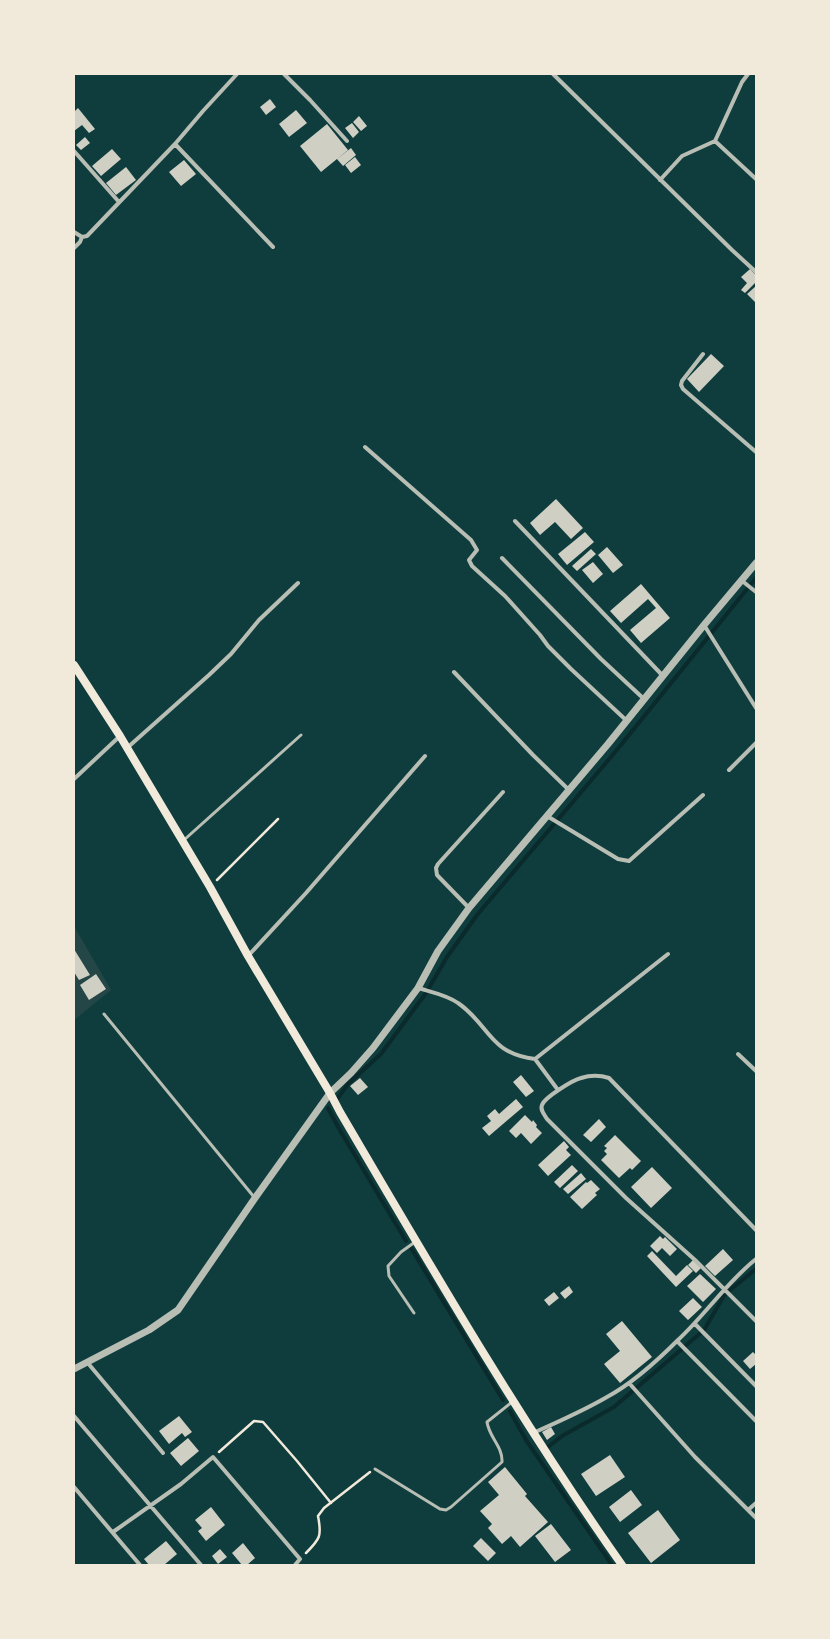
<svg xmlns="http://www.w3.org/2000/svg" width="830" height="1639" font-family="'Roboto Condensed',sans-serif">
	<rect width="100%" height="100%" fill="#0f3d3e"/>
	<path fill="#244646" d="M74 926 111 990 74 1020Z"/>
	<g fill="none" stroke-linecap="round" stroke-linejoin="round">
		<path stroke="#0a2a2b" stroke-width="4" d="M338 1098 348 1084 381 1054 426 993 447 957 477 915 616 751 756 578
			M328 1108 338 1127 406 1241
			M411 1248 503 1400
			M510 1411 526 1440 612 1565
			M548 1447 562 1436 614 1407 704 1330 725 1294 756 1269"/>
	</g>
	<path fill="#cfcfc3" d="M270 99 276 107 266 115 260 107Z
		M78 108 95 129 89 133 82 125 74 131V112Z
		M296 110 307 123 289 137 279 124Z
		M359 116 367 126 361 131 353 122Z
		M352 123 359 132 353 138 345 128Z
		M327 124 348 150 321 172 300 146Z
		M85 137 90 143 81 150 76 145Z
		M351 148 356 155 343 166 337 159Z
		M112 149 121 159 101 176 92 166Z
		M355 157 361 165 351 173 345 165Z
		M184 160 196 174 181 186 169 172Z
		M126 167 136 180 116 195 106 183Z
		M750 269 756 275V282L745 293 741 290 747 283 741 277Z
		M756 286V303L747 294Z
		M711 354 724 366 699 392 687 379Z
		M556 499 583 528 571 539 555 522 540 535 530 523Z
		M585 532 594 542 567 565 558 554Z
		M607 547 623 565 613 573 598 555Z
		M591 549 596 554 577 571 572 566Z
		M593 562 603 574 593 583 582 570Z
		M641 584 670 618 641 643 630 630 656 608 648 599 621 623 610 611Z
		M74 949 90 975 79 980 74 972Z
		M96 974 106 989 89 1000 80 985Z
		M521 1075 534 1091 526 1097 513 1082Z
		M360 1078 368 1087 358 1095 350 1086Z
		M516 1099 523 1107 489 1136 482 1128 491 1121 487 1116 495 1109 499 1114Z
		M525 1115 532 1122 533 1120 537 1125 536 1127 542 1133 531 1144 521 1133 516 1138 509 1131Z
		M599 1119 606 1127 591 1142 583 1135Z
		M615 1135 641 1161 632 1170 630 1168 619 1178 601 1160 607 1154 604 1151 607 1148 604 1146Z
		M564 1141 569 1147 566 1150 571 1155 548 1176 538 1165Z
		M572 1165 578 1171 560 1188 554 1182Z
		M652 1167 672 1188 651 1208 631 1187Z
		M581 1173 586 1179 568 1194 563 1189Z
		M591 1180 600 1189 595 1193 597 1195 582 1209 570 1197 586 1182 587 1183Z
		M660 1236 663 1239 665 1237 677 1249 670 1256 662 1248 657 1253 650 1246Z
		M723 1249 733 1260 715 1276 705 1266Z
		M652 1251 676 1276 687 1265 693 1271 676 1287 647 1256Z
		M693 1260 701 1268 696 1273 688 1265Z
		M700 1274 716 1289 703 1302 687 1286Z
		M569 1286 573 1292 565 1299 560 1293Z
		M554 1292 559 1298 549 1306 544 1300Z
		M693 1298 702 1307 688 1320 679 1311Z
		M622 1321 652 1357 620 1383 604 1364 620 1351 606 1334Z
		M753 1352 756 1355V1364L750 1369 743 1361Z
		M179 1416 192 1432 185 1437 182 1433 169 1444 159 1431Z
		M551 1427 555 1434 547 1440 542 1432Z
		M188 1438 199 1451 181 1466 170 1453Z
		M610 1455 625 1477 596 1496 581 1474Z
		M505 1467 527 1494 525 1496 548 1522 520 1547 511 1536 502 1544 488 1528 492 1524 480 1511 499 1495 488 1482Z
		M631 1490 642 1505 620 1522 609 1507Z
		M211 1507 225 1525 206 1541 198 1531 202 1528 195 1520Z
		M658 1510 680 1540 651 1563 628 1533Z
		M551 1524 571 1550 555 1562 535 1536Z
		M481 1538 496 1553 488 1561 473 1546Z
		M166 1541 177 1554 164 1565H149L144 1559Z
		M243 1543 255 1558 247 1565H242L232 1553Z
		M220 1549 227 1557 218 1564 212 1556Z"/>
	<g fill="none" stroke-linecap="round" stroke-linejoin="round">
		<path stroke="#f1e9da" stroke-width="2.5" d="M217 880 278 819
			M219 1452 254 1421 263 1422 297 1461 331 1503
			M306 1553C320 1539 322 1536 318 1516L324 1508 370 1472"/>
		<path stroke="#b8beb3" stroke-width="3" d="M184 840 301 735
			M104 1014 254 1197
			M414 1313 389 1276 388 1266 401 1252 415 1242
			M375 1469 440 1509 446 1510 451 1507 502 1462C503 1447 489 1437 487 1422L512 1402"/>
		<path stroke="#b8beb3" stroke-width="4" d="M284 74 310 100 347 141
			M553 74 732 250 756 272
			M748 74 742 82 715 141 756 179
			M175 144 273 247
			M74 151 119 202
			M660 180 682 156 715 141
			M74 232 82 237 87 236 175 144 203 111 237 74
			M74 248 80 242 82 237
			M703 354 682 381 681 385 683 389 756 452
			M365 447 471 540 477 550 469 560 472 566 505 596 540 635 548 646 571 669 627 721
			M515 521 663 676
			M502 558 601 659 644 699
			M741 580 756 592
			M704 625 756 708
			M454 672 533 755 569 790
			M127 748 209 675 231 654 259 620 298 583
			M729 770 756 743
			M74 779 120 736
			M547 816 618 859 629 861 703 795
			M469 908 437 875 436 868 438 864 503 792
			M248 956 306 893 425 756
			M418 988C431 992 447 995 458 1003 490 1025 488 1053 535 1059L668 954
			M738 1054 756 1071
			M535 1059 558 1090
			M756 1230 609 1078C600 1075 590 1075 581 1078 573 1080 545 1097 542 1105 540 1110 544 1114 547 1119L626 1198 695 1260 756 1321
			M695 1324 756 1386
			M677 1341 756 1421
			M87 1362 163 1453
			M629 1383 695 1457 756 1518
			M74 1416 201 1565
			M533 1433C558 1422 583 1411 607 1397 633 1383 657 1361 678 1340 706 1314 726 1283 756 1259
			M74 1487 140 1565
			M748 1510 756 1503
			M113 1532 181 1484 213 1457 300 1559 295 1565"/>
		<path stroke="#b8beb3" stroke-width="7" d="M74 1369 149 1330 178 1310 255 1198 330 1093 351 1073 373 1048 418 988 438 951 469 908 608 744 704 625 756 563"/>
		<path stroke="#f1e9da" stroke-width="8" d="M74 665 120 736 210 887 248 956 330 1093 340 1112C430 1265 519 1419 622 1565"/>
	</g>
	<rect width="830" height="1639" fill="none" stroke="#f1e9da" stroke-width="150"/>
</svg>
